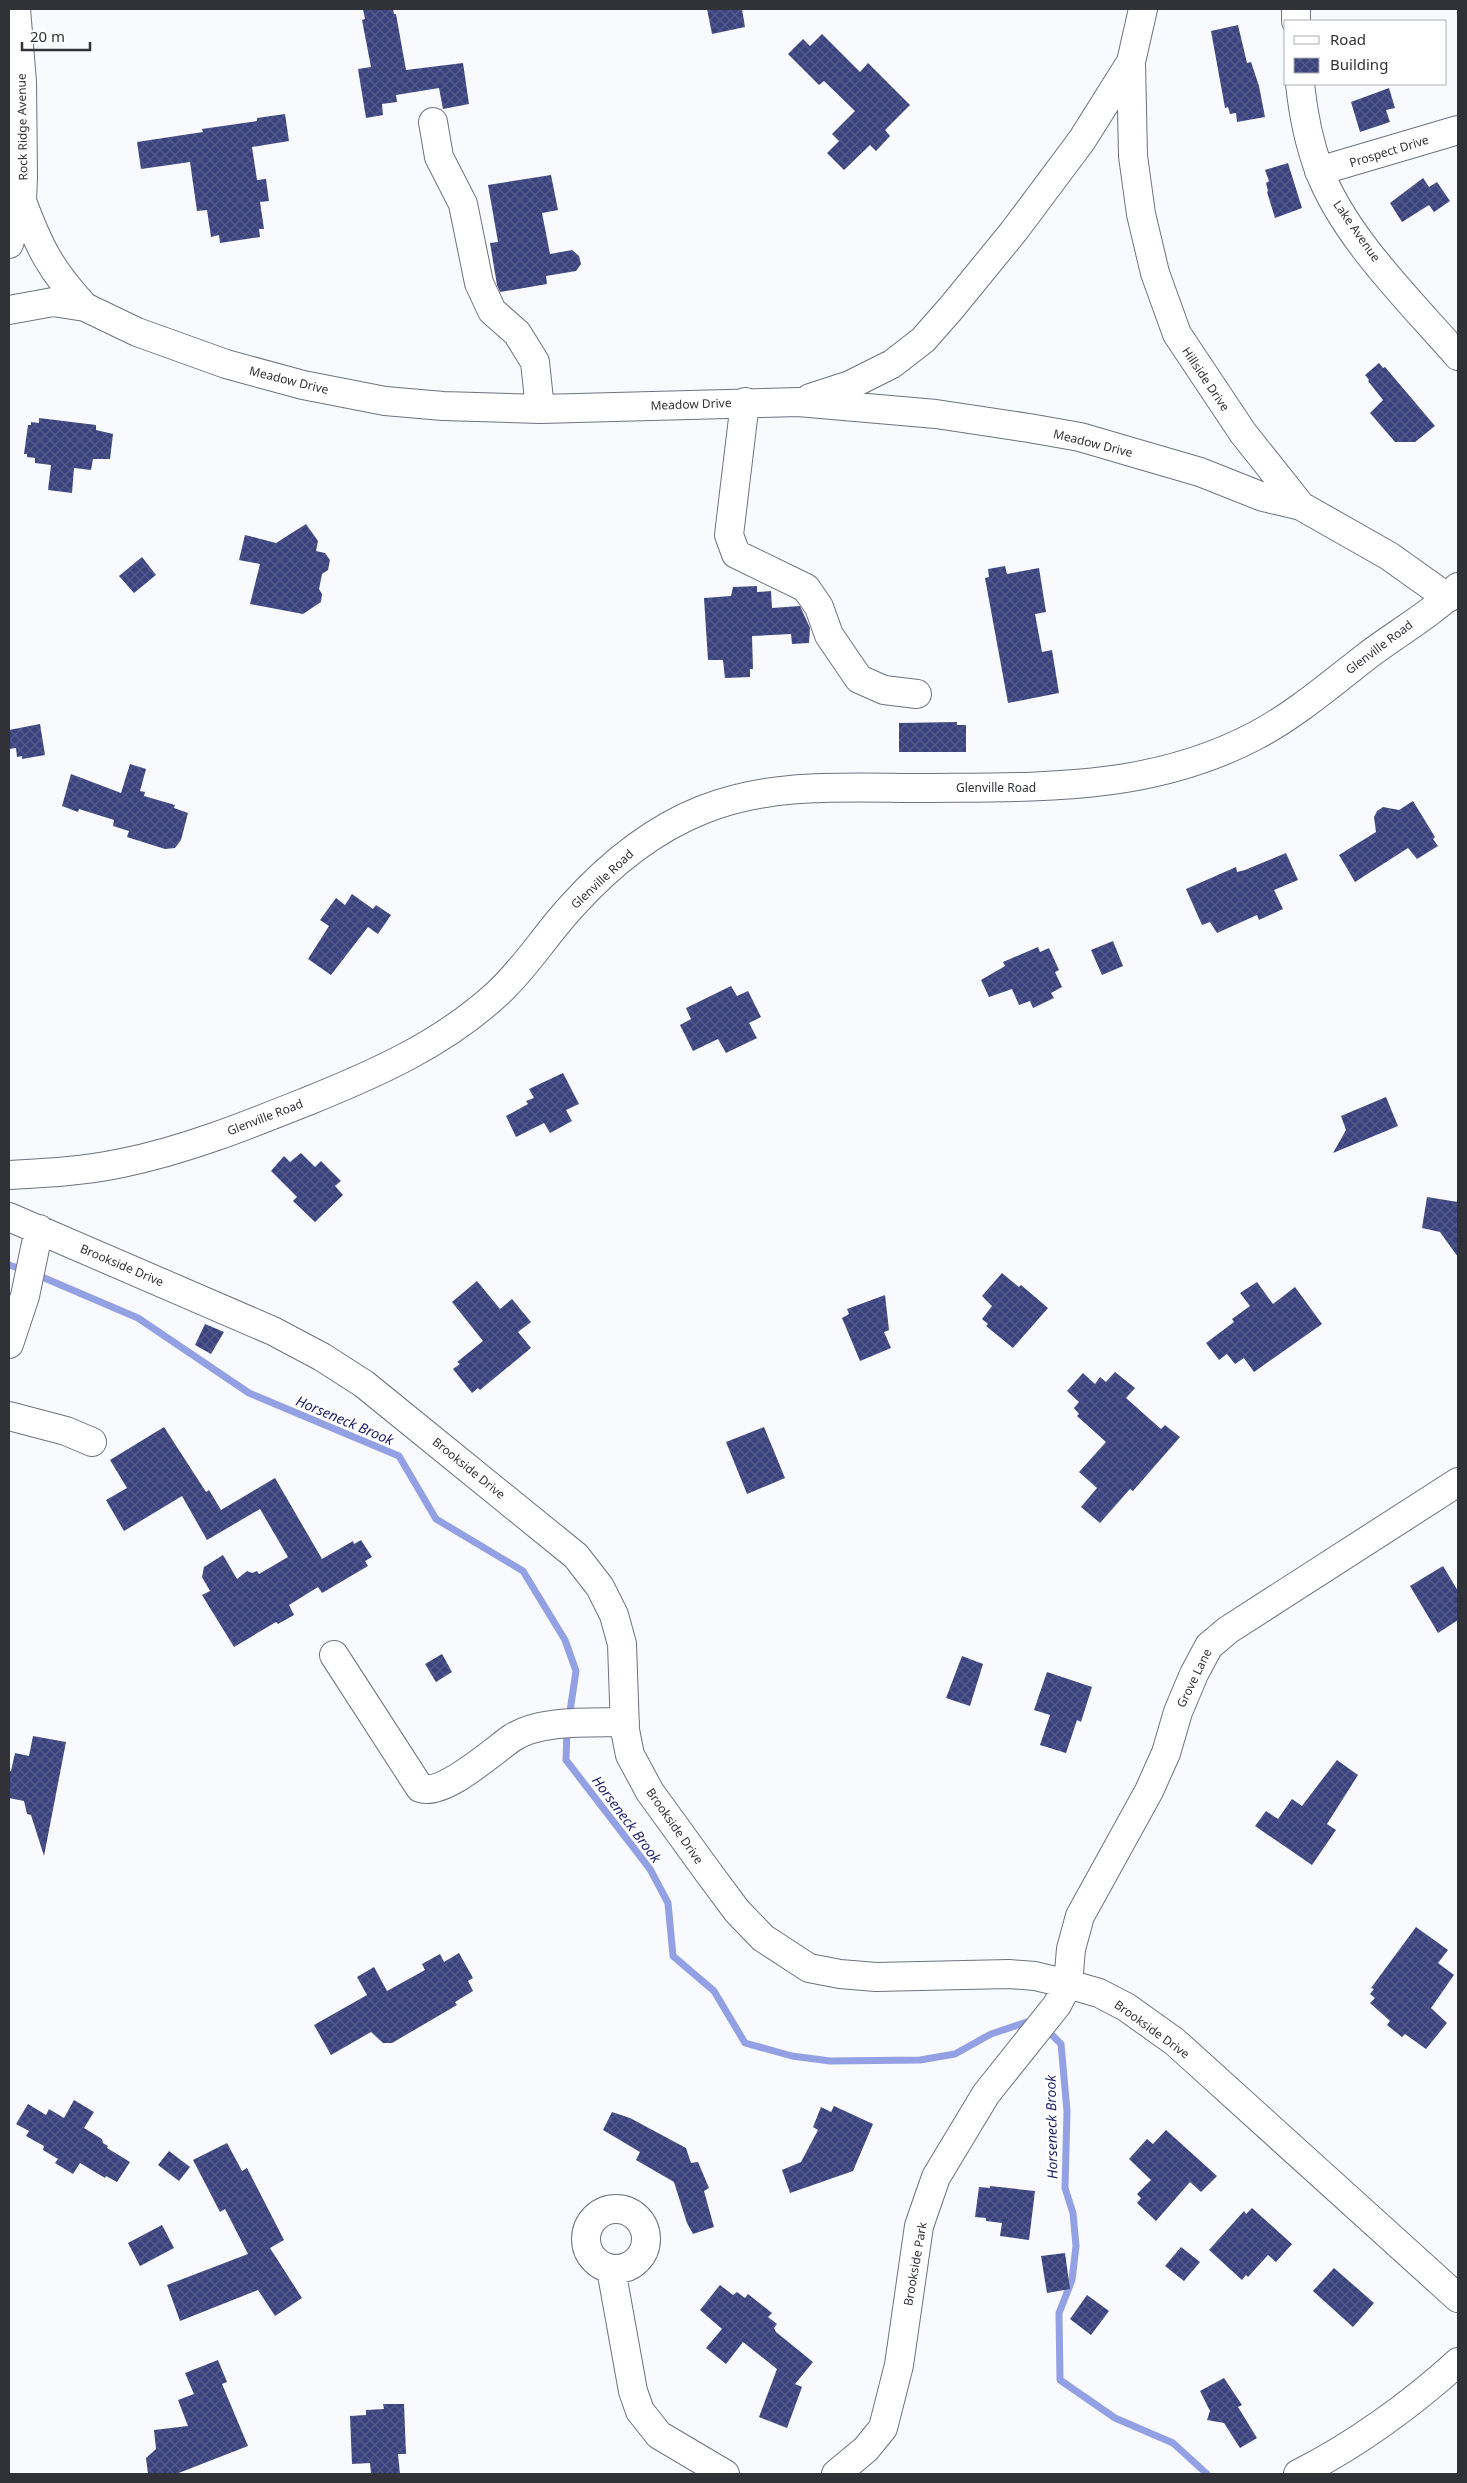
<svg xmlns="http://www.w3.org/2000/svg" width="1467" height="2483" font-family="'Noto Sans',sans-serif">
	<defs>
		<pattern id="building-cross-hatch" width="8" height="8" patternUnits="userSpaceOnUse" patternTransform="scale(1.25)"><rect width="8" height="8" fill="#3a437e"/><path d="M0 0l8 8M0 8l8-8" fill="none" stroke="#555c8c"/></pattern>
	</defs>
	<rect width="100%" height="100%" fill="#f9fafd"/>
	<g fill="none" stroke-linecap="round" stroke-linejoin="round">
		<path stroke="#93a1e4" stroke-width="7" d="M9 1265 25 1270
			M35 1274 138 1318 249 1393 399 1456 436 1519 523 1571 565 1640 576 1671 569 1718
			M567 1729 566 1760 650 1869 668 1903 673 1956 714 1991 745 2043 792 2056 830 2061 920 2060 955 2054 991 2034 1027 2022 1032 2025
			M1044 2030 1051 2034 1061 2044 1067 2111 1065 2188 1073 2213 1076 2246 1072 2280 1059 2313 1060 2380 1115 2418 1173 2443 1207 2474"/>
	</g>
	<path fill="url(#building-cross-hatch)" d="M363 9H393L394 14H396L406 70 463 63 469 104 443 109 439 88 396 95 397 102 382 104 383 115 366 118 358 69 371 67 362 20 365 19Z
		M707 9H742L745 27 712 34Z
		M1238 25 1247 63 1251 62 1259 86 1265 117 1237 122 1236 113 1230 114 1228 107 1225 108 1211 31Z
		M822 34 860 72 868 63 910 105 885 130 890 136 876 151 870 145 844 170 827 153 839 141 832 134 855 111 824 81 819 85 788 54 803 39 810 46Z
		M1389 88 1395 108 1386 110 1390 122 1360 132 1351 102Z
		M285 114 289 141 252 147 257 180 266 179 269 201 260 202 264 229H259L260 237 220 243 219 235 211 237 207 210 197 211 190 162 141 169 137 142 203 132 202 129 257 121V118Z
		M1288 163 1302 208 1275 218 1267 192 1268 191 1266 183 1269 181 1265 170Z
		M551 175 558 210 542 213 550 254 572 250 579 256 581 264 576 271 546 276 547 284 500 292 497 285 490 243 498 242 488 185Z
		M1423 178 1429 187 1437 182 1450 201 1434 212 1429 205 1402 222 1390 203Z
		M1379 363 1383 368 1385 367 1435 426 1415 442H1395L1370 413 1383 400 1368 381 1369 380 1365 375Z
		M39 418 96 425V430L113 434 110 459H93L91 470 74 468 72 493 48 490 51 465 35 463V458L27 457V454H24L28 425H31V422L39 423Z
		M306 524 318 541 316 551 325 553 330 560 328 570 322 574 319 589 322 594 321 602 303 614 250 604 260 564 239 560 245 535 276 543Z
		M142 557 156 575 134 593 119 576Z
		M1005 566 1007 574 1039 568 1046 612 1035 614 1042 652 1052 650 1059 693 1008 703 985 578 989 577 988 569Z
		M757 586V592L771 591 772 608 800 606 810 628 809 643 792 644 791 634 752 636 753 669H750V677L725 678 723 660H708L704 598 731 596 733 587Z
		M957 722V725H966V752H899V723Z
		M40 724 45 755 22 759V756L17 757 16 748 9 749V730Z
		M130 764 146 769 140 791 145 792 144 796 175 805 174 808 188 813 181 840 175 848 165 849 127 837 129 831 113 826 114 820 79 809 78 812 62 806 71 774 121 793Z
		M1413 801 1435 837 1433 839 1438 846 1417 859 1408 848 1355 882 1339 855 1376 832 1374 817 1377 811 1383 807 1399 810Z
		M1286 853 1298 880 1274 890 1283 909 1259 920 1257 915 1217 933 1210 922 1202 925 1186 889 1236 867 1237 872 1245 870Z
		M352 894 373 909 376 905 391 915 378 934 368 927 331 975 308 959 329 926 320 920 336 898 345 905Z
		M1113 941 1123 966 1102 975 1091 950Z
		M1038 947 1040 952 1049 948 1059 970 1055 972 1062 987 1051 993 1054 998 1033 1008 1030 1001 1019 1005 1012 989 989 997 981 980 1005 966 1003 962Z
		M731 986 737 996 748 991 761 1017 749 1023 757 1038 726 1053 718 1039 693 1051 680 1025 691 1019 686 1008Z
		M563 1073 579 1104 566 1110 572 1121 550 1133 544 1123 516 1137 506 1116 528 1104 526 1101 534 1098 529 1089Z
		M1386 1097 1398 1126 1333 1153 1346 1130 1341 1116Z
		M301 1153 315 1167 321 1161 341 1181 335 1186 343 1195 315 1222 293 1201 297 1197 271 1171 284 1156 290 1162Z
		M1427 1197 1458 1202V1257L1440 1232 1422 1228Z
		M1002 1273 1019 1287 1021 1285 1048 1308 1013 1348 986 1326 988 1324 982 1319 992 1306 982 1296Z
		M477 1281 500 1309 512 1299 531 1322 518 1332 531 1348 480 1390 478 1388 472 1393 453 1369 460 1364 457 1362 483 1341 452 1302Z
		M1257 1282 1273 1304 1295 1287 1322 1324 1254 1372 1244 1358 1235 1364 1227 1354 1219 1360 1206 1343 1234 1322 1232 1319 1250 1306 1240 1293Z
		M885 1295 889 1330 884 1332 891 1348 860 1361 842 1318 849 1314 847 1309Z
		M205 1324 224 1332 211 1354 195 1345Z
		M1115 1372 1135 1388 1126 1398 1161 1429 1165 1425 1180 1437 1133 1491 1130 1489 1100 1523 1081 1507 1097 1488 1079 1472 1106 1442 1077 1416 1079 1414 1074 1408 1079 1402 1067 1391 1083 1373 1095 1384 1100 1377 1106 1382Z
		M164 1427 206 1492 209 1490 221 1510 275 1478 322 1559 353 1541 354 1544 361 1540 372 1557 365 1561 368 1566 322 1593 318 1587 289 1605 294 1615 278 1624 276 1622 234 1647 202 1595 210 1591 202 1577 204 1567 223 1555 237 1579 247 1571 252 1573 257 1571 259 1574 288 1557 260 1509 207 1540 182 1496 124 1531 106 1500 127 1488 110 1460Z
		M764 1427 785 1478 747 1494 726 1442Z
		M1443 1566 1458 1591V1620L1438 1633 1410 1586Z
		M442 1654 452 1672 436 1682 425 1664Z
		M962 1656 983 1664 970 1706 946 1698Z
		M1047 1672 1092 1687 1081 1722 1077 1720 1066 1753 1040 1745 1050 1715 1034 1710Z
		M33 1736 66 1742 44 1856 31 1815 27 1814 24 1801 9 1798V1771H11L15 1753 29 1756Z
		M1337 1760 1358 1775 1327 1824 1336 1830 1312 1865 1255 1826 1266 1811 1278 1819 1292 1799 1302 1806Z
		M1416 1927 1448 1950 1438 1963 1454 1975 1431 2008 1447 2023 1426 2049 1405 2034 1402 2037 1387 2025 1390 2021 1370 2003 1375 1998 1370 1994 1374 1989 1371 1988Z
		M459 1953 473 1978 468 1981 473 1991 455 2002 457 2005 392 2043H383L371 2032 331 2055 314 2025 367 1995 357 1977 374 1967 387 1991 425 1970 422 1964 440 1954 444 1962Z
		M74 2100 94 2112 84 2128 102 2139 103 2143 108 2146 107 2148 130 2162 117 2182 106 2176 105 2178 80 2163 73 2174 55 2163 58 2159 43 2150 44 2146 26 2136 29 2131 16 2124 28 2104 46 2115 49 2109 64 2118Z
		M834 2106 873 2124 853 2171 790 2193 782 2170 801 2162 818 2130 813 2127 821 2107 831 2112Z
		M612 2112 630 2118 686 2148 691 2163 698 2162 709 2188 704 2191 714 2227 693 2234 687 2223 674 2182 636 2160 640 2152 603 2130Z
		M1166 2130 1217 2176 1201 2192 1190 2182 1156 2221 1137 2203 1141 2198 1137 2194 1151 2180 1129 2159 1147 2139 1153 2144Z
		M227 2143 242 2171 247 2168 284 2240 270 2248 302 2298 275 2316 258 2290 180 2321 167 2285 248 2254 225 2209 220 2212 193 2160Z
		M169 2151 190 2167 179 2181 158 2165Z
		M990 2186 1035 2191 1029 2240 1000 2236 1002 2223 986 2221V2218L975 2217 979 2187 990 2188Z
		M1252 2208 1292 2244 1276 2262 1268 2255 1248 2277 1246 2275 1242 2280 1209 2250 1244 2211 1246 2214Z
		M162 2225 174 2248 140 2266 128 2243Z
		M1181 2247 1200 2262 1184 2281 1165 2266Z
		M1065 2253 1070 2289 1047 2293 1041 2256Z
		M1334 2268 1374 2303 1353 2327 1313 2291Z
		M720 2285 733 2295 737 2292 745 2298 748 2294 772 2313 768 2317 777 2324 774 2328 776 2332 813 2362 795 2384 802 2387 787 2428 759 2417 777 2369 743 2342 726 2364 706 2348 722 2329 700 2310Z
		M1087 2295 1109 2311 1091 2335 1070 2319Z
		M218 2360 227 2382 222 2384 248 2446 176 2474H148L146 2458 156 2449 154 2430 188 2426 178 2400 194 2394 185 2373Z
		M1224 2378 1242 2405 1238 2407 1257 2438 1240 2448 1224 2423 1207 2420 1210 2411 1200 2391Z
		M383 2404H404L406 2454H398L400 2474H371L370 2463 352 2464 350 2416 366 2415V2410L384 2409Z"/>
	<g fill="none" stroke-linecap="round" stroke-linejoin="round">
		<defs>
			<path id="minor" d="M1143 9 1131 62 1133 156 1141 214 1155 273 1177 334 1243 433 1301 506 1389 556 1448 598
				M433 122 439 157 463 204 479 283 492 311 517 333 535 362 540 409
				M1319 171 1458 130
				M22 201C39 247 51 271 85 307
				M9 244 22 201 23 177 22 82 16 9
				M9 310 53 302 85 307 137 332 226 364 303 385 385 401 443 406 540 409 798 402 936 414 1029 428 1080 437 1145 456 1200 472 1263 497 1301 506
				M810 398 850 385 892 364 923 340 952 307 1014 231 1082 140 1131 62
				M745 402 729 535 736 554 806 588 819 607 829 635 859 679 884 690 917 694
				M9 1217 273 1331 322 1357 364 1384 576 1556 600 1587 614 1615 622 1644 625 1730 630 1755 650 1792 708 1872 737 1911 763 1938 809 1968 840 1974 876 1977 1009 1974 1035 1976 1068 1984 1099 1993 1126 2007 1175 2042 1458 2298
				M9 1344 25 1296 39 1229
				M9 1416 66 1431 92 1442
				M334 1655 420 1788C443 1797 493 1751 512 1738 540 1719 592 1723 625 1722
				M586 2239a30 30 0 1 1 60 0a30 30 0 1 1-60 0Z
				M611 2269 633 2391 640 2411 659 2435 725 2474
				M836 2474 866 2449 883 2428 899 2365 919 2226 936 2177 986 2094 1057 2005 1068 1984 1071 1949 1080 1916 1149 1791 1166 1753 1178 1712 1194 1674 1209 1646 1228 1630 1458 1482
				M1298 2474C1354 2446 1412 2404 1458 2362"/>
			<path id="major" d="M1296 21V9
				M1300 84C1303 112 1309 143 1319 170 1344 237 1411 302 1458 356
				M9 1175C47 1173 85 1171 122 1163 186 1150 248 1125 308 1101 377 1073 443 1044 498 993 527 966 546 934 572 906 608 866 652 830 702 810 774 781 852 788 928 788 1042 787 1150 791 1255 736 1295 715 1331 684 1367 656 1397 633 1432 614 1458 587"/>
		</defs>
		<use href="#minor" stroke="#6e727f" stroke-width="30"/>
		<use href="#major" stroke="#6e727f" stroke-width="30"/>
		<use href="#minor" stroke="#fff" stroke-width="28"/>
		<use href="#major" stroke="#fff" stroke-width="28"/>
	</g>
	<g text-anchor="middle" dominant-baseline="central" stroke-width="5" stroke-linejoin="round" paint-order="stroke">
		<g font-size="12" fill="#303237" stroke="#fff">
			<text transform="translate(22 127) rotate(-91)">Rock Ridge Avenue</text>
			<text transform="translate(1389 151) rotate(-17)">Prospect Drive</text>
			<text transform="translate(1357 231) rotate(55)">Lake Avenue</text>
			<text transform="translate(1206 379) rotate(56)">Hillside Drive</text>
			<text transform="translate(289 380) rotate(14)">Meadow Drive</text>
			<text transform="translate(691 404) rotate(-2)">Meadow Drive</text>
			<text transform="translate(1093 443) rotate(14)">Meadow Drive</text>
			<text transform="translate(1379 647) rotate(-37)">Glenville Road</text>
			<text x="996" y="787">Glenville Road</text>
			<text transform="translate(602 879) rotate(-43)">Glenville Road</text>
			<text transform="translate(265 1117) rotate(-21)">Glenville Road</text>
			<text transform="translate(122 1265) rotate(23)">Brookside Drive</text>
			<text transform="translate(469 1468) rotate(39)">Brookside Drive</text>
			<text transform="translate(1194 1678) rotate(-64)">Grove Lane</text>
			<text transform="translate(675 1826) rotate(55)">Brookside Drive</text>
			<text transform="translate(1152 2029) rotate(36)">Brookside Drive</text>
			<text transform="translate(915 2264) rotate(-80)">Brookside Park</text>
		</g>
		<g font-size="14" font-style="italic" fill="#1e1f6b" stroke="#fff">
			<text transform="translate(345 1420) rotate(23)">Horseneck Brook</text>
			<text transform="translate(627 1819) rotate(53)">Horseneck Brook</text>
			<text transform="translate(1051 2127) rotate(-91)">Horseneck Brook</text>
		</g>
	</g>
	<rect width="1467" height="2483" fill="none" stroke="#303237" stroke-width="20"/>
	<rect x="1284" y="20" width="162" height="65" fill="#ffffff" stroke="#acadaf"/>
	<rect x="1294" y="36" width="25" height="8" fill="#ffffff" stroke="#acadaf"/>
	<text x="1330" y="45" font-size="15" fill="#303237">Road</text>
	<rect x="1294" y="58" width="25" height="15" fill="url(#building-cross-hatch)" stroke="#acadaf"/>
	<text x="1330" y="70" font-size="15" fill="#303237">Building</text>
	<path d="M22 42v8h68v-8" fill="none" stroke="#303237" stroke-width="2.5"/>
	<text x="30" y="42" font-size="15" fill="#303237" stroke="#ffffff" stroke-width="4" paint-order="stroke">20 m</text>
</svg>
